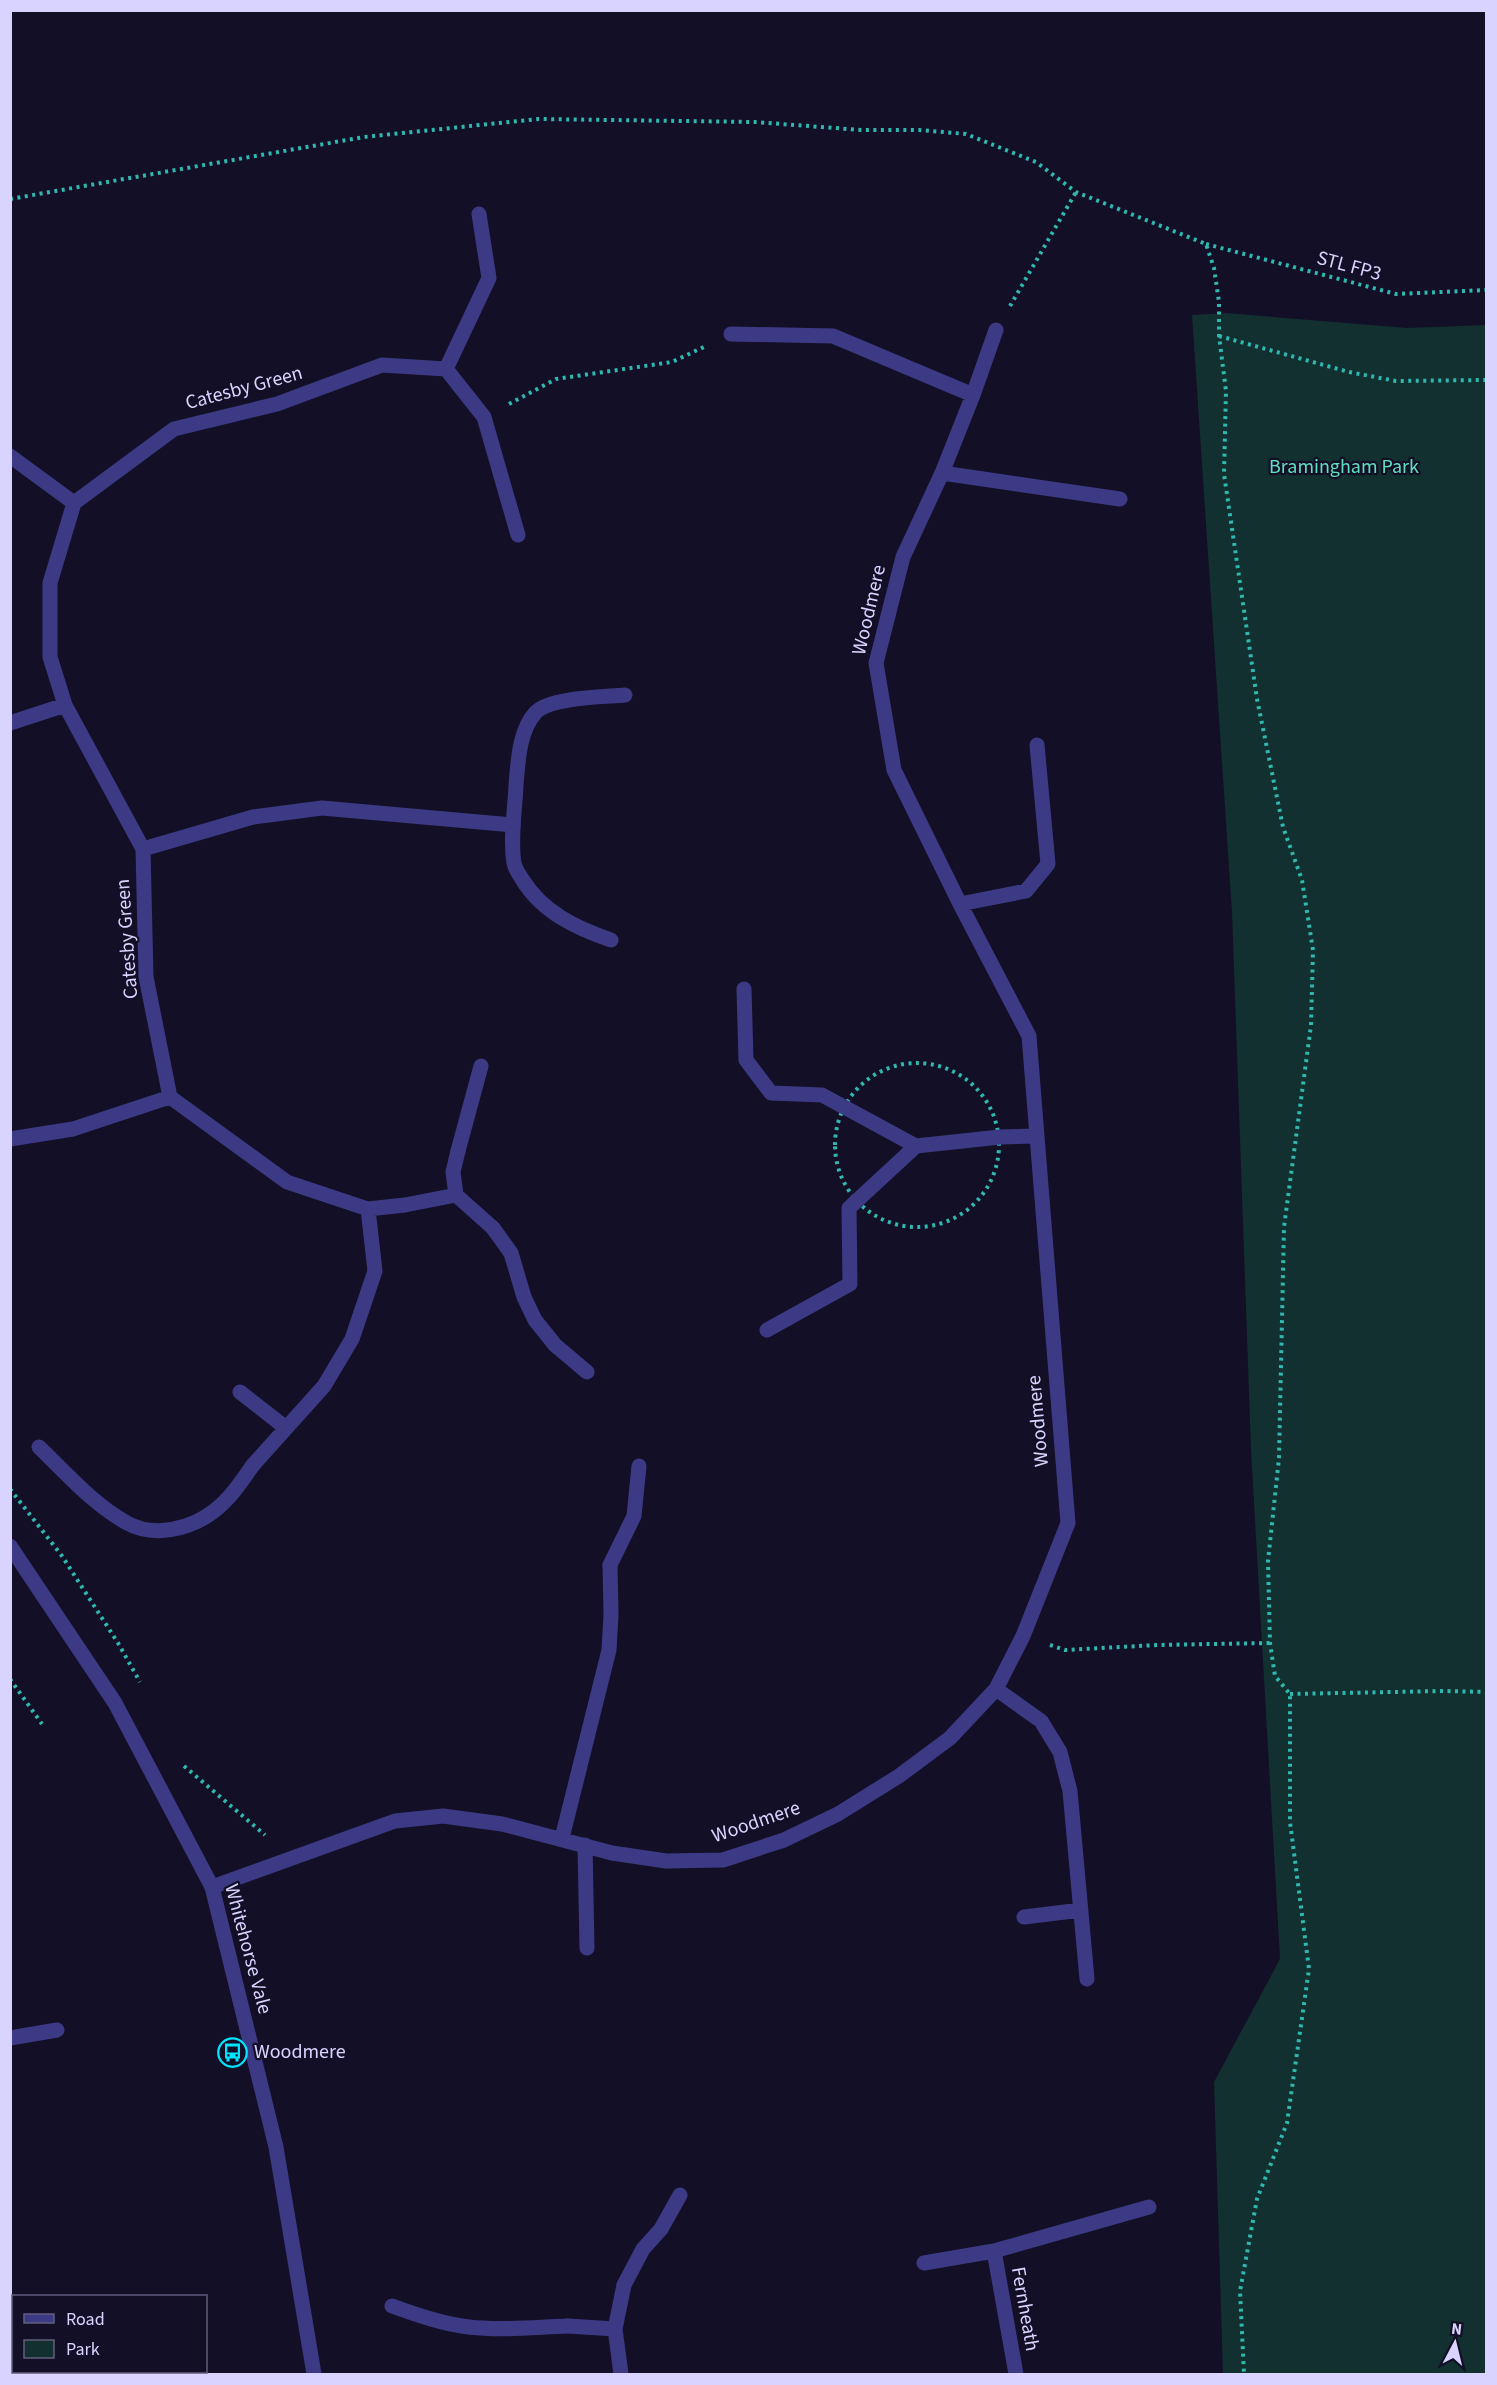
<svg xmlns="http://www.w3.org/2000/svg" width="1497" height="2385" font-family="'Source Sans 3',sans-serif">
	<rect width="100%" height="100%" fill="#130f26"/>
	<path fill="#12302f" d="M1226 313 1407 328 1486 325V2374H1223L1214 2082 1280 1959 1251 1450 1232 912 1192 315Z"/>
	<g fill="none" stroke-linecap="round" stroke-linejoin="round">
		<path stroke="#2fb8b0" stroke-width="4" stroke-dasharray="3 4.5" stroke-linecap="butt" d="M10 199 364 137 538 119 755 122 861 130H919L966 134 1036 162 1076 192 1206 244 1214 268 1219 302V336L1226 391 1224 474 1257 699 1283 827 1302 880 1313 950 1311 1025 1284 1227 1279 1458 1268 1561 1270 1643 1275 1676 1290 1694V1822L1309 1969 1287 2123 1257 2199 1240 2291 1244 2374
			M1206 244 1396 294 1486 290
			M1010 306 1076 192
			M1219 336 1349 372 1396 381 1486 380
			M509 404 556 379 672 362 706 346
			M835 1145a82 82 0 1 1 164 0a82 82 0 1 1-164 0Z
			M10 1489 62 1556 118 1643 140 1682
			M1050 1645 1065 1650 1157 1645 1270 1643
			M10 1679 42 1724
			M1290 1694 1444 1691 1486 1692
			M184 1766 265 1835"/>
		<path stroke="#3d3a85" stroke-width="15" d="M942 473 1120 499
			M611 940C576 928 542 912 522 879 519 874 515 869 514 863 510 839 515 810 516 785 518 762 519 730 536 712 551 697 605 697 625 695
			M744 989 746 1060 771 1093 822 1095 916 1146 849 1208 850 1284 767 1330
			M458 1151 481 1066
			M493 1228 511 1253 524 1297 535 1320 555 1345 587 1372
			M39 1447C67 1474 93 1504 127 1523 154 1538 191 1529 214 1511 230 1499 242 1481 253 1465
			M610 1565 634 1516 639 1466
			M585 1845 587 1948
			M10 2038 57 2030
			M624 2285 643 2249 661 2229 680 2195
			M392 2306C417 2315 443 2324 469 2327 502 2331 536 2327 568 2326"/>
		<path stroke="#3d3a85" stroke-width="15" d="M446 369 484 417 518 535
			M973 395 996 330
			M10 456 74 503
			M10 723 65 705
			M143 849 253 817 322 808 513 825
			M960 904 1026 891 1048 864 1037 745
			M170 1097 287 1182 368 1209 405 1205 456 1195
			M10 1139 73 1129 170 1097 146 977 143 849 65 705 50 657V583L74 503 174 429 277 404 382 365 446 369 489 278 479 214
			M916 1146 1000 1137 1036 1136
			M458 1151 453 1172 456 1195 493 1228
			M240 1392 286 1428
			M253 1465 324 1386 352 1339 375 1271 368 1209
			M996 1689 1041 1721 1060 1752 1070 1791 1087 1979
			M562 1838 609 1650 611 1615 610 1565
			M212 1887 395 1821 443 1816 502 1824 612 1853 666 1861 723 1860 784 1840 838 1814 899 1776 950 1738 996 1689 1023 1636 1068 1523 1029 1036 960 904 894 770 876 663 903 557 942 473 973 395 833 336 731 334
			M1024 1917 1081 1910
			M994 2251 1016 2374
			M924 2263 994 2251 1149 2207
			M568 2326 615 2329
			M621 2374 615 2329 624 2285"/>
		<path stroke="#3d3a85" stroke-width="15" d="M10 1546 115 1703 212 1887 276 2147 314 2374"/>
	</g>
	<defs>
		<symbol id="bus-ring" viewBox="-11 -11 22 22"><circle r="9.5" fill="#130f26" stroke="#00e5ff" stroke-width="1.5"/><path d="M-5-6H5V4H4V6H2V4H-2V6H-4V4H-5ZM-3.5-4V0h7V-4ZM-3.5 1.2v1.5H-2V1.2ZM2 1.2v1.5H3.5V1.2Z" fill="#00e5ff"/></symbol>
	</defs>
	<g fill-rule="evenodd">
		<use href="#bus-ring" x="216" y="2036" width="33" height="33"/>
	</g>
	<g text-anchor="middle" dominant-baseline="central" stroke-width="4.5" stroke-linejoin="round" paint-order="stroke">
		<g font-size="20" fill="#d9d4ff" stroke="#130f26">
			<text transform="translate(1349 266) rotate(15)">STL FP3</text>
			<text transform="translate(244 388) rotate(-15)">Catesby Green</text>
			<text transform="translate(869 610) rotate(-77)">Woodmere</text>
			<text transform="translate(127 939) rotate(-94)">Catesby Green</text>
			<text transform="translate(1038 1421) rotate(-95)">Woodmere</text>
			<text transform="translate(756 1822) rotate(-19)">Woodmere</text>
			<text transform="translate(248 1949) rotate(75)">Whitehorse Vale</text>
			<text transform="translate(1025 2309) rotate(80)">Fernheath</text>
		</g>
		<g font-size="20" fill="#5fe0c0" stroke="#130f26">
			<text x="1344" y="467">Bramingham Park</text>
		</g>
		<g font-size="20" fill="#d9d4ff" stroke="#130f26" text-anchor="start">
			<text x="254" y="2052">Woodmere</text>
		</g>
	</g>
	<rect width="1497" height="2385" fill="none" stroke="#d9d4ff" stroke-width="24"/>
	<rect x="12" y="2295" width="195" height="78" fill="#130f26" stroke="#625e7d" stroke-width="1.5"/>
	<rect x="24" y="2314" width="30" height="9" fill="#3d3a85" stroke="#625e7d" stroke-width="1.5"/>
	<text x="66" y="2325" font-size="18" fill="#d9d4ff">Road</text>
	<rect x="24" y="2340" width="30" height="18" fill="#12302f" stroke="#625e7d" stroke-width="1.5"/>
	<text x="66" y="2355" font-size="18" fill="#d9d4ff">Park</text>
	<g transform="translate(1455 2343) rotate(7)" stroke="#130f26" stroke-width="4.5" paint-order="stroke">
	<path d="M0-4.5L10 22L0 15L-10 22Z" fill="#d9d4ff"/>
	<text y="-9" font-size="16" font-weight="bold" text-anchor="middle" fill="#d9d4ff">N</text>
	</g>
</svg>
